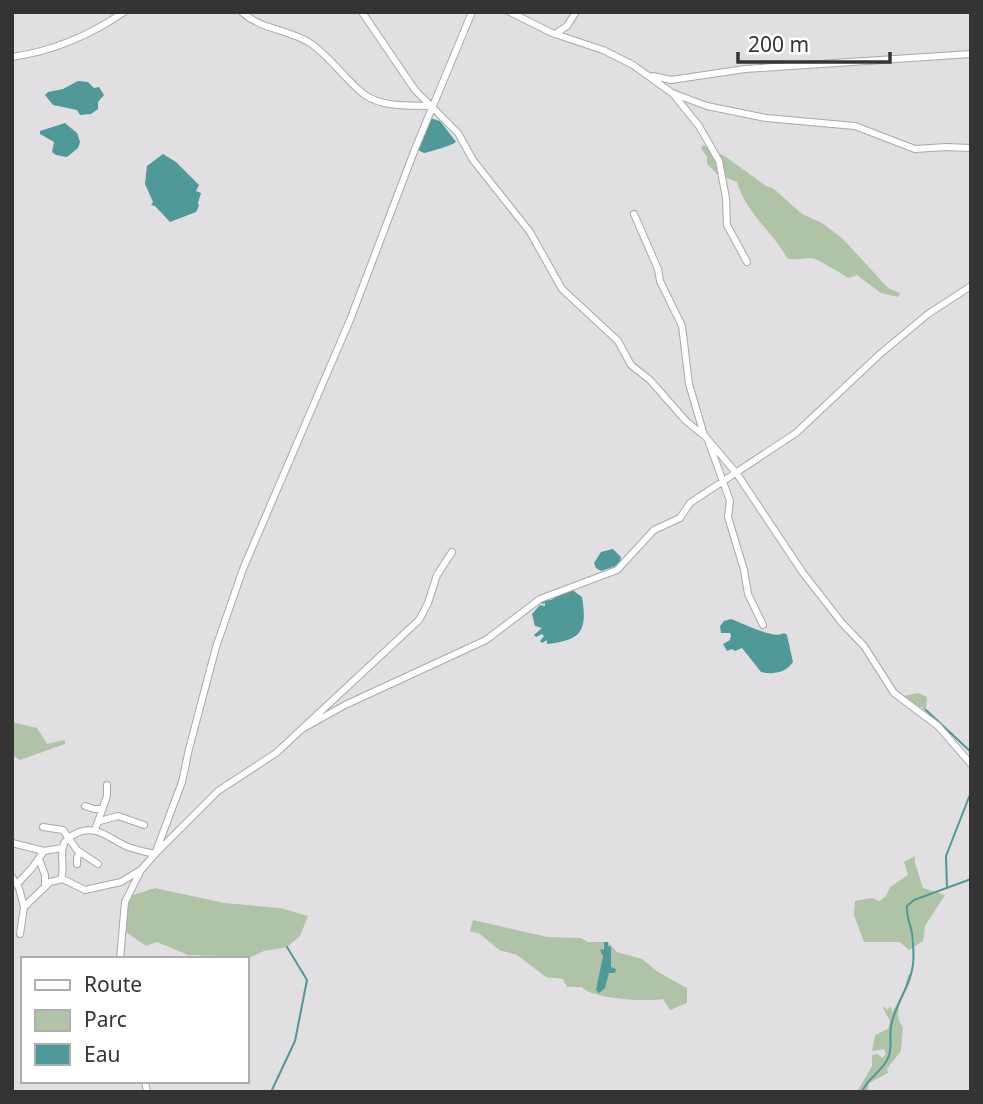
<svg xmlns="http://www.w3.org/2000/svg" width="983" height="1104" font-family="'Noto Sans',sans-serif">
	<rect width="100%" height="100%" fill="#e1dfe1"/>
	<path fill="#afc4a7" d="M703 145 726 157 766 186 774 189 802 214 822 223 843 239 888 288 900 293 898 297 881 293 857 275 849 278C841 274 819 259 811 258 803 258 796 261 787 258 772 231 746 213 737 182L717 174 707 164V157L701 148Z
		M918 693 927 697 926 710 924 711 922 707H920V710L916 709 911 702H908L903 696Z
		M12 722 37 728 47 744 65 740V744L20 760 12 755Z
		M915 856V863L923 888 945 895 925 926 923 941 909 950 900 942H864L854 915 855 901 872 898 880 901 886 896 890 887 908 875 904 862Z
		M155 888 224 903 280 908 308 916 300 936 287 947 264 951 251 957 188 955 157 942 146 946 126 932 128 905 133 895Z
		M473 920 547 937 581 938 588 942H604L602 968 597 990 605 988 609 972 615 973 611 968V947H608V942L617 952 642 959 658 972 687 988V1003L670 1010 663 999C647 1002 591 999 582 987H567L563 979 546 977 517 955 499 950 480 934 470 931Z
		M912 974C909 994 889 1009 903 1027L901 1051 887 1069 888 1073 869 1083 867 1092H857L872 1066V1055L878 1054 882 1058 886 1054 884 1049 872 1051 875 1035 888 1029 890 1021 883 1008 885 1007 887 1010 891 1006 892 1013 905 988 908 975Z"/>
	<path fill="#4f9999" d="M78 81 88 82 94 88 99 87 104 95 98 102V109L91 114 80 115 77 110 53 105 45 95 48 92 63 89Z
		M430 118 440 121 456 142C453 145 430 152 424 153L418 150Z
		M65 123 77 133 80 142 78 148 67 157 56 155 52 152 54 142 40 134V131Z
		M163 154 176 162 199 185 196 191 201 193 198 203 199 206 196 212 170 222 155 206 151 205 153 202 145 184 147 166Z
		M613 549 621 557 619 565 601 571 596 568 594 563 601 552Z
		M570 588 582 597C588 633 580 640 547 644V640L542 643 540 641 544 636 542 634 536 637 534 635 542 628 535 626 532 614 540 605 545 606V603L542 604 540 601 551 600Z
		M731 619C743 623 774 640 784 633L787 635 793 662C786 673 772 675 761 672L742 648 735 651 732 649 727 651 723 644 730 640 731 635 730 633H721L720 626 724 621Z
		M604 942H608V946L611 947V967L616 969 615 973H609L605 988 599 993 596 990 603 956 600 950 604 949Z"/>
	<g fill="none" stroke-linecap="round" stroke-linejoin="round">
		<path stroke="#4f9999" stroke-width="2" d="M926 710 971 752
			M947 888 946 856 971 792
			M271 1092 295 1041 307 980 287 947
			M862 1092C867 1078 883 1071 888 1058 893 1048 889 1037 891 1026 895 1004 910 987 913 965 914 955 913 942 912 933 910 923 906 916 907 906L914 900 971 879"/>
		<defs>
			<path id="minor" d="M242 12C261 30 289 29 310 43 331 57 346 81 365 95 384 108 410 105 433 106
				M362 12 415 90 458 133 473 160 530 232 562 289 618 341 631 365 650 380 686 421 702 434
				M510 12 552 33 603 50 633 65 672 93 707 106 766 118 855 126 915 149 946 147 971 148
				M555 34 567 26 576 12
				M12 57C54 51 89 36 124 12
				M653 76 671 80 745 69 971 54
				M674 95 699 126 719 161 726 198 727 225 747 262
				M634 214 658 269 660 281 682 326 689 384 704 435 737 474 803 573 842 623 864 646 894 693 938 726 971 764
				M709 443 730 501 728 517 744 570 748 594 763 625
				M302 729 345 705 486 640 540 599 617 570 654 530 680 518 690 503 796 433 880 354 928 314 971 286
				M85 806 94 809H102
				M100 821 118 816 144 825
				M43 827 63 830 77 850 98 864
				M95 830 107 796V785
				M12 843 44 851 62 848
				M39 859 45 875V886
				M77 864V858L80 852
				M12 877 19 888 24 907
				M61 879C65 868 60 857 63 847 64 841 69 837 73 835 95 822 109 839 128 847 137 850 146 852 155 854L218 791 276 753 419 620 428 603 437 575 452 552
				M17 884 32 868 44 851
				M20 934 24 907 50 882 63 879 85 890 121 882 139 871
				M120 959 125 902 141 870 155 854 182 782 189 749 216 647 243 569 350 320 415 149 472 12
				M145 1081 147 1092"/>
		</defs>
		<use href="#minor" stroke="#aaa8aa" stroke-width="8"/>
		<use href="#minor" stroke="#fff" stroke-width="6"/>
	</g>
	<rect width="983" height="1104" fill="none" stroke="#353435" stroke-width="28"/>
	<rect x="21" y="957" width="228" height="126" fill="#ffffff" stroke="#aeaeae" stroke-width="2"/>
	<rect x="35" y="980" width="35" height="10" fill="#ffffff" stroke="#aeaeae" stroke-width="2"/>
	<text x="84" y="992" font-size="21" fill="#353435">Route</text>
	<rect x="35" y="1010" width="35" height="21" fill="#afc4a7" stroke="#aeaeae" stroke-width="2"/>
	<text x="84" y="1027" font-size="21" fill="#353435">Parc</text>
	<rect x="35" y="1044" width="35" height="21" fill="#4f9999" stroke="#aeaeae" stroke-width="2"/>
	<text x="84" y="1062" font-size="21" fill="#353435">Eau</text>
	<path d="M738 52v10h152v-10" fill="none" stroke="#353435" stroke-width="3.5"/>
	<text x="748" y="52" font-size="21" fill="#353435" stroke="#ffffff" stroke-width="5" paint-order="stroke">200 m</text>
</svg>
